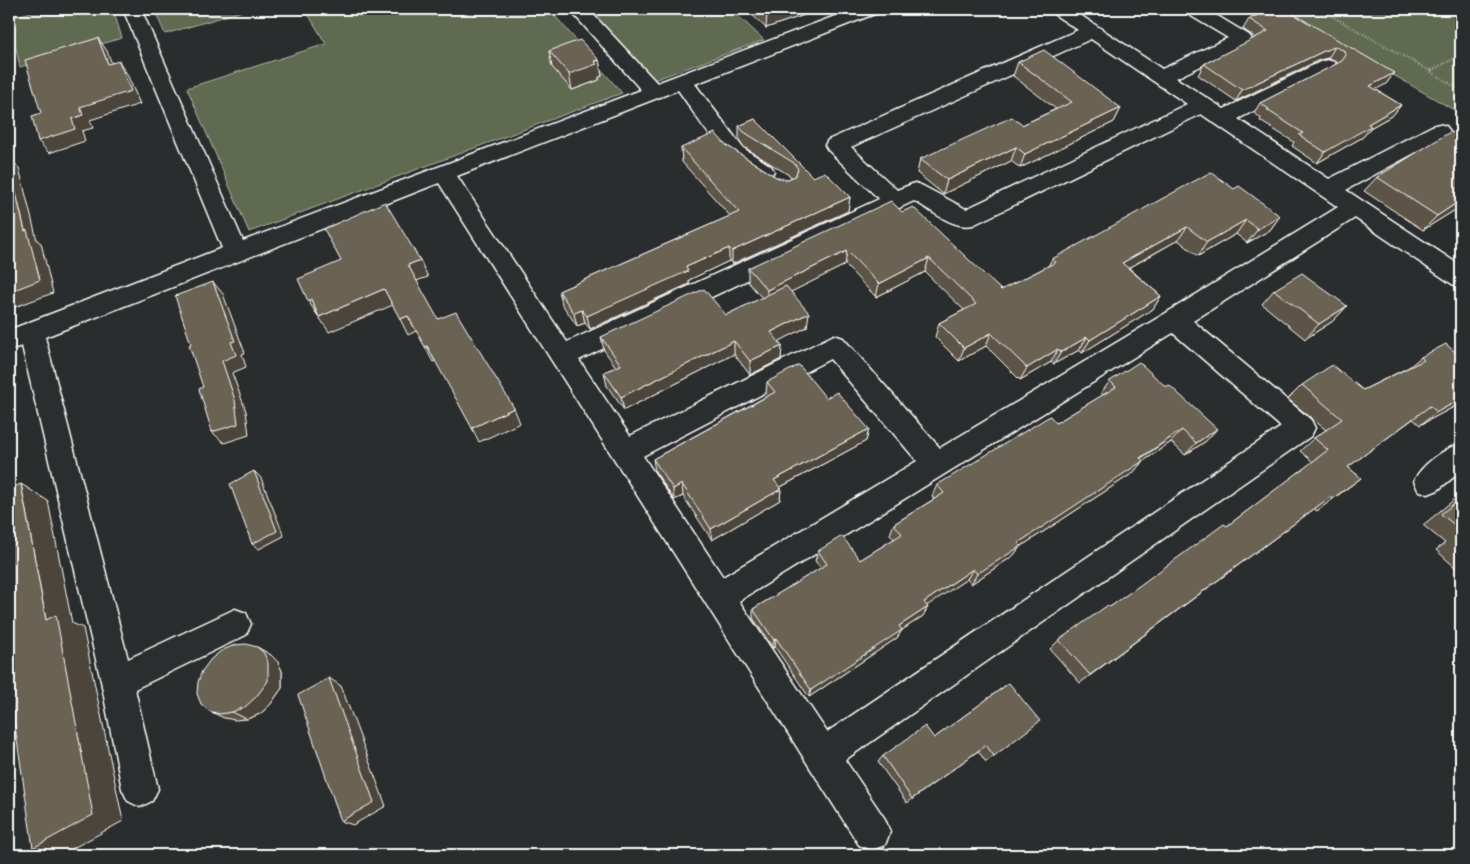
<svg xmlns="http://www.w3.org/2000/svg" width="1470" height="864" font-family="'Patrick Hand',sans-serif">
	<rect width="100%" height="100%" fill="#2a2d2e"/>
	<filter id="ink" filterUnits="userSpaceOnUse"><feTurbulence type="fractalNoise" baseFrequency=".02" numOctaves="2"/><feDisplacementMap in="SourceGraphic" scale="10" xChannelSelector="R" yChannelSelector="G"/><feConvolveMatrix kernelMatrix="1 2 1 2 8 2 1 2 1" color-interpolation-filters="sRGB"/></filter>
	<g filter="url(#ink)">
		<path fill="#616a51" stroke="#b0b4a8" d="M43 9H113L122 38 20 67 9 18Z
			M154 9H249L165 34Z
			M305 9H549L622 93 249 232 187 88 326 44Z
			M586 9H731L764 40 651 81Z
			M1279 9H1461V114Z"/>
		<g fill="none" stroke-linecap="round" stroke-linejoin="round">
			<defs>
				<path id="minor" d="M123 9H141L243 241 641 90 569 9H588L657 83 854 9H879L877 13 695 84 743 148 771 166 774 171 771 176C736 186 696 114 678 90L457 176 567 342 879 199 828 150 825 145 828 140 1078 30 1052 13 1050 9H1071L1162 69 1228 38 1186 13 1184 9H1206L1249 35 1252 39 1249 43 1176 78 1224 109 1320 62 1327 60 1334 62 1337 66 1334 70 1238 119 1329 179 1432 126 1439 124 1446 126 1450 131 1446 136 1346 190 1461 266V287L1452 284 1355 218 1193 321 1311 420 1315 428 1311 436 845 760 885 819 890 832 885 845 872 850 859 845 439 183 45 337 128 659 235 609 246 613 251 624 246 635 135 689 158 789 152 801 140 807 128 801 122 789 101 681 22 346 9 350V330L222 248ZM1091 39 1187 104 966 209 923 186 915 183 897 190 851 147ZM1201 114 1338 207 1166 313 940 448 843 338 834 335 630 436 579 360 914 201C931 210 954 230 973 225ZM1173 333 1281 427 827 732 739 601ZM830 359 917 461 723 577 643 456Z
					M1461 443V471L1438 490 1428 494 1418 490 1414 481C1421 465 1444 449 1461 443Z"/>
			</defs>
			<use href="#minor" stroke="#fff" stroke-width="3"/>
			<path stroke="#fff" stroke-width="2.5" stroke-dasharray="0.5 2.5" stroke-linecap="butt" d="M1319 9 1430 71 1461 55
				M1431 72 1461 90"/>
			<use href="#minor" fill="#2a2d2e" fill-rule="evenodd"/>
		</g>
		<path fill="#5c5447" stroke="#fff" d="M746 9H822L766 28Z
			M1271 9 1394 73 1386 84 1375 89 1401 105 1393 115 1370 128 1363 137 1317 163 1292 146 1294 142 1260 121 1261 118 1254 113 1260 103 1337 64 1336 61 1328 58 1319 60 1236 101 1198 75 1204 64 1256 38 1243 29 1249 19Z
			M549 51 599 60 602 76 599 77V80L572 90 552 67Z
			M1018 62 1121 108 1114 122 1020 168 1011 161 943 194 917 173 920 159 1022 125 1056 109 1013 76Z
			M755 119 813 177 850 197 848 211 732 264 729 261 689 280V284L590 329 585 323 577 326 562 304 559 291 730 216 682 162 681 148 726 145 776 177 786 180 792 177 744 147 739 140V126Z
			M1461 128V214L1455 210 1423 230 1364 191 1377 177Z
			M1234 189 1280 216 1270 230 1247 243 1236 234 1198 256 1178 240 1129 268 1161 296 1153 309 1082 353 1079 350 1054 364 1051 362 1020 380 986 346 959 361 935 337 939 323 964 310 925 272 876 297 845 265 790 292 807 327 779 341 782 346 781 359 750 375 734 354 624 410 607 386 604 372 616 367 604 350 601 337 726 315 762 298 748 282V268L902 212 1001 290 1048 266 1052 259Z
			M1274 290 1347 306 1333 321 1305 339 1262 304Z
			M1421 357H1461V403L1420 425 1413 419 1348 467 1361 478 1317 511 1314 509 1080 683 1050 649 1059 640 1110 607 1227 526 1313 462 1300 451 1314 438 1326 430 1288 399 1302 385 1363 390 1409 367Z
			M1110 381 1206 441 1185 455 1171 442 1142 462 1133 473 1020 547 1013 556 971 584 967 579 927 605 923 616 902 630 897 638 809 697 775 647 773 648 753 618V609L821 568 815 561 818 551 860 560 894 539 890 534 894 524 934 499 932 496 937 485 1056 423 1103 395 1101 393Z
			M767 382 826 398 869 429 866 441 779 488 781 489 780 500 712 540 683 496 674 500 655 471 653 459 767 396 766 394Z
			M1461 494V568L1458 570 1436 550 1445 543 1423 525Z
			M257 647 271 655 278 662 282 671V688L270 705 260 714 247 719 235 720 224 718 209 711Z
			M1009 683 994 756 986 762 978 751 907 803 878 762 883 756 934 738Z"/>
		<path fill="#4b453a" stroke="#fff" d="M779 9H822L766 28 767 13Z
			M98 38 107 51 117 77 108 64Z
			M1335 47 1328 58 1319 60 1236 101 1242 90 1326 50Z
			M599 60 602 76 599 77V80L572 90 569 74Z
			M119 61 127 74 140 104 90 120 93 128 82 131 85 141 49 153 38 141 72 119 80 107Z
			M1394 73 1386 84 1362 97 1370 86Z
			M1401 105 1393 115 1370 128 1363 137 1317 163 1325 152 1368 124Z
			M1121 108 1114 122 1020 168 1025 154Z
			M1016 147 1011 161 943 194 947 180Z
			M9 157 19 168 37 240 41 243 53 293 12 308 9 305V292L25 231 9 164Z
			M850 197 848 211 732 264V251Z
			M1461 200V203L1455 210 1423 230 1437 216Z
			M1280 216 1270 230 1247 243 1258 229Z
			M1246 220 1236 234 1198 256 1207 242Z
			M1187 227 1178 240 1114 276 1122 263Z
			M729 248V261L689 280V284L590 329 587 316 686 267Z
			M847 251 845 265 767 304V290Z
			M929 258 925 272 876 297 879 284Z
			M420 260 428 277 416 281 408 265Z
			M213 282 223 294 245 353 242 354 246 367 232 373 246 411 249 435 224 443 212 432 222 361 231 342Z
			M384 289 393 305 329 332 319 317Z
			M1161 296 1153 309 1082 353 1090 340Z
			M311 299 318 316 308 301Z
			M1347 306 1333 321 1305 339 1319 324Z
			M582 310 585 323 577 326 574 313Z
			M809 313 807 327 770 346 771 332Z
			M408 316 416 331 408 335 400 319Z
			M991 333 986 346 959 361 964 348Z
			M1087 337 1079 350 1054 364 1061 352Z
			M734 341V354L624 410 621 397Z
			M427 346 435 361 433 362 425 347Z
			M782 346 781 359 750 375V361Z
			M1058 349 1051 362 1020 380 1027 368Z
			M1461 399V403L1420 425 1437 412Z
			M514 408 520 423 479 442 472 428Z
			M869 429 866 441 773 491 774 480Z
			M1217 429 1206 441 1185 455 1196 443Z
			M1182 430 1171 442 1142 462 1133 473 1020 547 1013 556 971 584 977 574 1018 543Z
			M254 471 261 478 284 536 259 549 252 544Z
			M21 484 48 501 72 623 83 628 123 821 66 852 33 848 46 620Z
			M682 484 683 496 674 500 673 489Z
			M781 489 780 500 712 540 711 529Z
			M973 569 967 579 919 611 924 602Z
			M928 607 923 616 902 630 897 638 809 697 811 690 899 626Z
			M776 638 775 647 773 648 774 640Z
			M257 647 271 655 278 662 282 671V688L270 705 260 714 247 719 232 712Z
			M329 678 341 686 386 806 353 825 341 821Z"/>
		<path fill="#6b6253" stroke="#fff" d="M762 9H779L767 13Z
			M1271 9H1285L1394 73 1370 86 1401 105 1368 124 1371 126 1325 152 1299 135 1303 133 1267 110 1269 109 1260 103 1342 61 1346 55 1343 50 1335 47 1326 50 1242 90 1204 64 1268 31 1249 19Z
			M98 38 108 64 119 61 131 91 80 107 83 115 72 119 75 129 38 141 32 116 41 113 25 60Z
			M580 40 599 60 594 61 597 64 569 74 549 51Z
			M1044 50 1121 108 1025 154 1016 147 947 180 920 159 1012 117 1022 125 1072 102 1018 62Z
			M755 119 813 177 825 172 850 197 732 251 729 248 686 267 688 271 587 316 582 310 574 313 559 291 739 212 681 148 715 133 726 145 776 177 786 180 795 176 798 169 794 163 744 132 739 126Z
			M1461 128V200L1437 216 1377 177 1450 132 1452 133Z
			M9 164 25 231 27 230 40 280 9 292Z
			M1211 172 1234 189 1239 186 1280 216 1258 229 1246 220 1207 242 1187 227 1122 263 1161 296 1090 340 1087 337 1061 352 1058 349 1027 368 991 333 964 348 939 323 976 304 929 258 879 284 847 251 767 290 748 268 891 201 902 212 913 207 1001 290 1056 262 1052 259Z
			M385 202 420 260 408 265 438 319 456 312 514 408 472 428 427 346 425 347 408 316 400 319 384 289 319 317 311 299 308 301 298 279 341 261 324 229Z
			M1302 273 1347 306 1319 324 1274 290Z
			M213 282 235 341 231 342 236 355 222 361 235 400 238 424 212 432 199 389 203 387 189 345 191 344 175 296Z
			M786 286 809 313 771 332 782 346 750 361 734 341 621 397 604 372 621 365 601 337 704 289 726 315Z
			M1446 344 1461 357V399L1437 412 1430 406 1348 467 1361 478 1332 499 1330 497 1090 675 1059 640 1108 605 1110 607 1224 524 1227 526 1328 450 1314 438 1342 419 1302 385 1332 365 1363 390 1424 360 1421 357Z
			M1139 362 1166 387 1169 385 1217 429 1196 443 1182 430 1140 458 1143 461 1018 543 1021 546 977 574 973 569 924 602 928 607 899 626 902 630 811 690 776 638 774 640 753 609 827 564 818 551 842 536 860 560 902 534 894 524 944 493 937 485 1050 416 1056 423 1116 387 1110 381Z
			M799 365 826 398 837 392 869 429 774 480 781 489 711 529 682 484 673 489 653 459 775 392 767 382Z
			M254 471 277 531 252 544 230 484Z
			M21 484 46 620 56 615 93 815 33 848 9 686V489Z
			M1461 498V530L1441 514Z
			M1461 535V546L1454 540Z
			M246 644 257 647 264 653 268 663V681L256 697 245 707 232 712 220 714 209 711 201 704 197 694 198 682 202 671 211 659 221 651 234 645Z
			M329 678 374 802 341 821 298 695Z
			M1009 683 1040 721 994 756 986 745 912 799 883 756 925 726 934 738Z"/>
	</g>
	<rect width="1470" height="864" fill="none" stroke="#2a2d2e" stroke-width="30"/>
	<rect x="15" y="15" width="1440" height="834" fill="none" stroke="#fff" stroke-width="2" filter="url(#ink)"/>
</svg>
